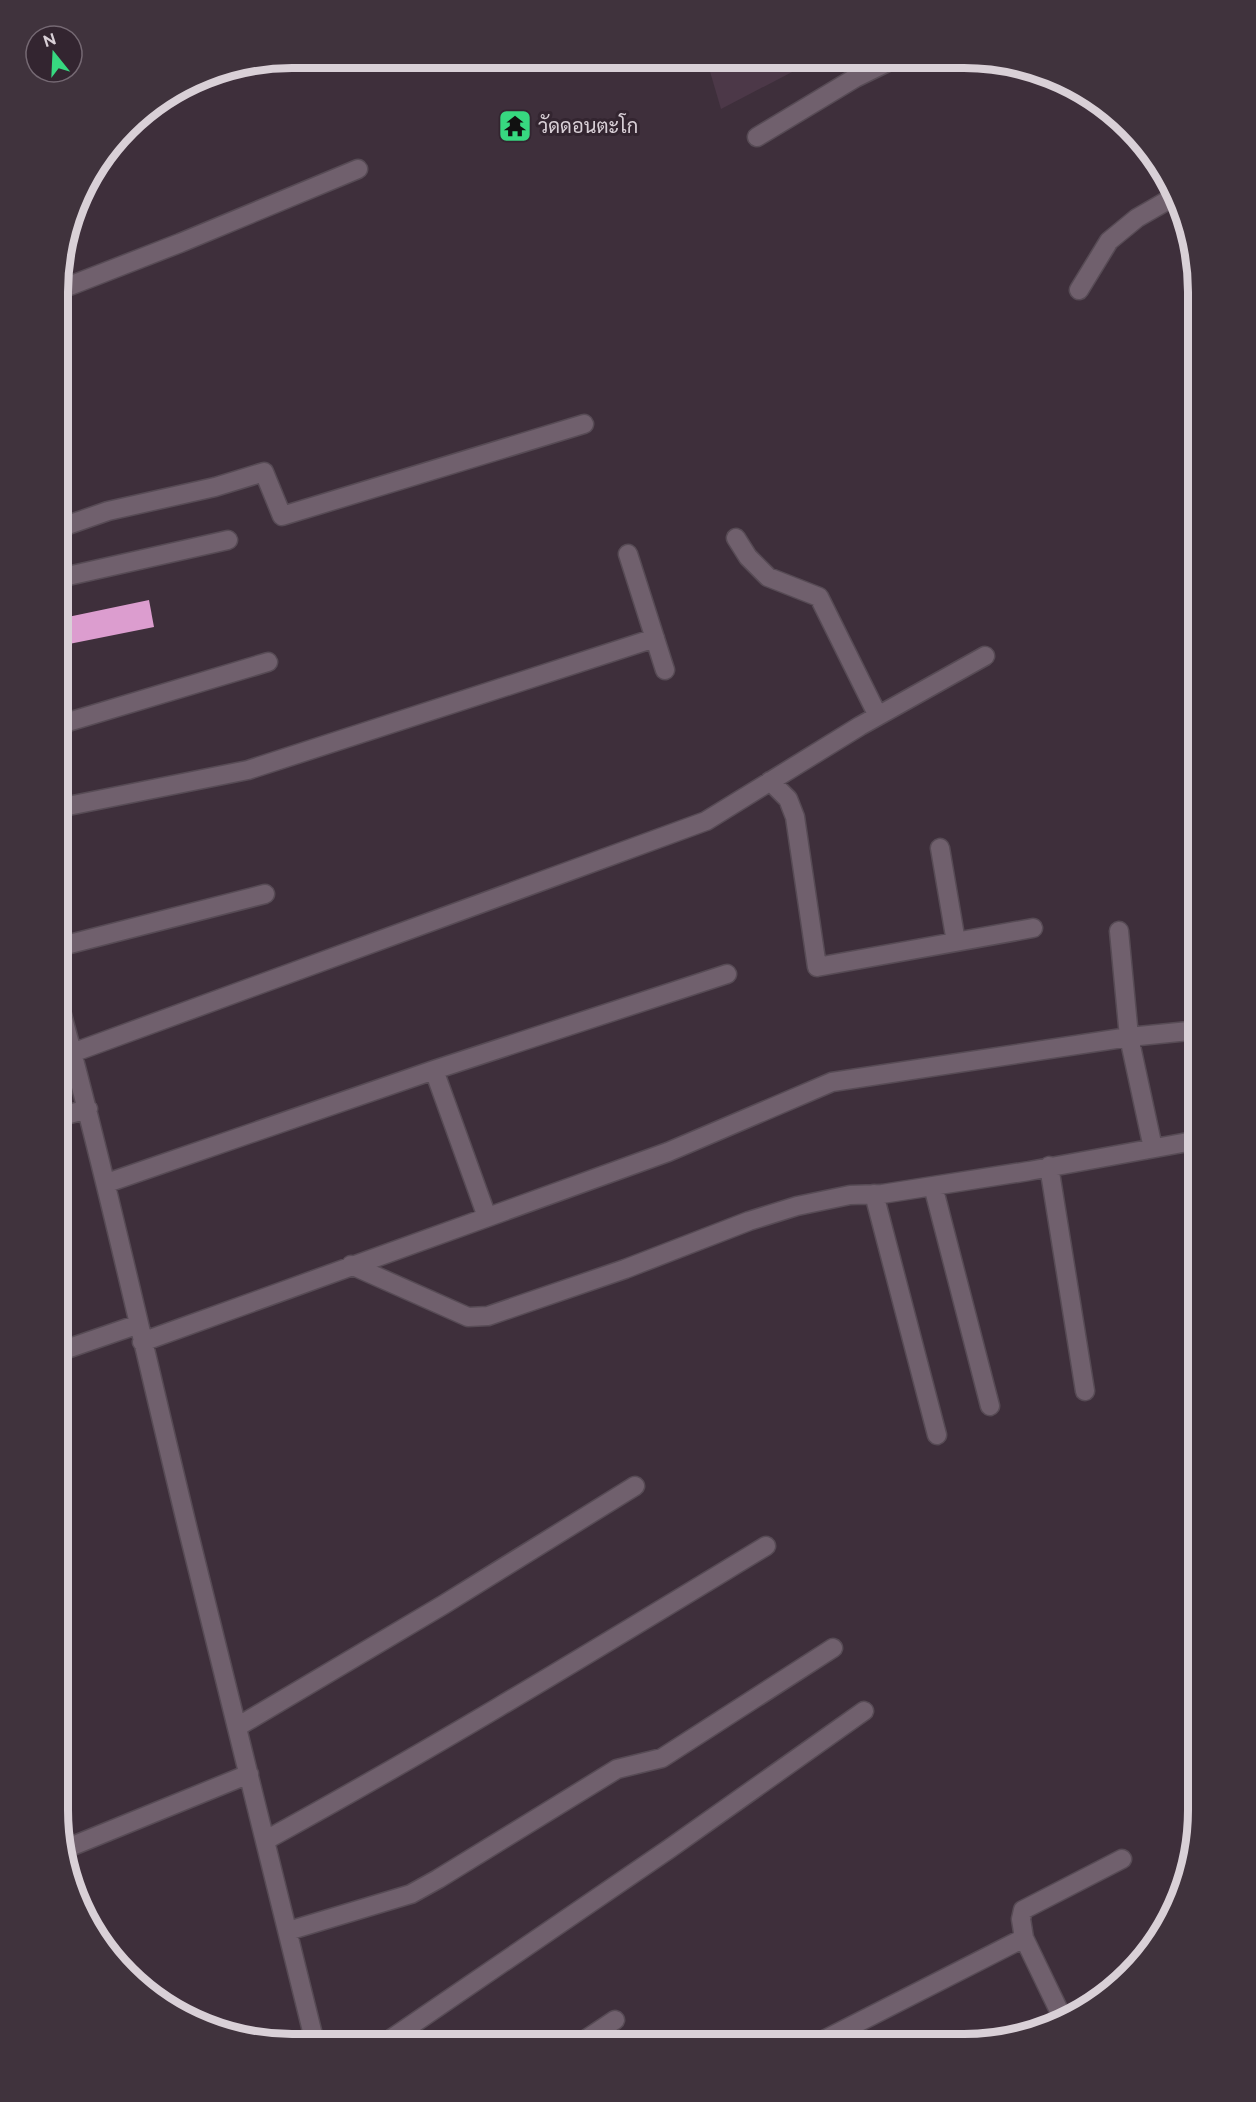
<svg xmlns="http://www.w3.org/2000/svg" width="1256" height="2102" font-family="Raleway,Sarabun,sans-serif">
	<rect width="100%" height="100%" fill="#3e2f3b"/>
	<path fill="#4c3848" d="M706 58 817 59 721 109Z"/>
	<path fill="#dc9dcf" d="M149 600 154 627 69 644 63 618Z"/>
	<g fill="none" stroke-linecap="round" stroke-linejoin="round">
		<defs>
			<path id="minor" d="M198 77 206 74
				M757 137 855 78 894 59
				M59 290 180 243 358 169
				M1079 290 1109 241 1137 218 1177 195
				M59 528 108 511 215 487 264 472 282 516 584 424
				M736 538 748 557 768 577 819 597 878 716
				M628 554 665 670
				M59 578 228 540
				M58 725 268 662
				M770 781 788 799 795 817 817 967 1033 928
				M58 808 248 770 655 638
				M940 848 956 942
				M1119 931 1129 1037 1153 1148
				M58 947 265 894
				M58 1000C106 1175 145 1353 188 1530 229 1701 274 1872 315 2043
				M72 1053 706 821 860 726 985 656
				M434 1070 487 1217
				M58 1117 88 1109
				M1049 1166 1085 1391
				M107 1183 434 1070 727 974
				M933 1186 990 1406
				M874 1194 937 1435
				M351 1265 468 1317 488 1316 625 1269 749 1221 797 1206 850 1195 882 1194 1029 1171 1199 1140
				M142 1342 668 1152 832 1082 1129 1037 1199 1030
				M58 1352 139 1324
				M237 1727 443 1605 635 1486
				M266 1840C436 1747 601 1646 766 1546
				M65 1849 249 1774
				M288 1931 411 1894 438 1879 617 1769 662 1758 833 1648
				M1024 1938 1021 1919 1023 1910 1122 1859
				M385 2043 669 1849 864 1711
				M579 2044 615 2020
				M814 2045 1024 1938 1064 2021"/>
		</defs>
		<use href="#minor" stroke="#574b55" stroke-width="21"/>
		<use href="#minor" stroke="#70606d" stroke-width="18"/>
	</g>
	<defs>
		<symbol id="temple-square" viewBox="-11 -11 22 22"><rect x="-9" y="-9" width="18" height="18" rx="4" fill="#37d880" stroke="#332530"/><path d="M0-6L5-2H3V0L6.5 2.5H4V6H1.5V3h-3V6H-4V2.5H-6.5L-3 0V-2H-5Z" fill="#111"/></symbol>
	</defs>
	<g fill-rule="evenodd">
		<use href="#temple-square" x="496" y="107" width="38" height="38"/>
	</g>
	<g text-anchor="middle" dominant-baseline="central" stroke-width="6" stroke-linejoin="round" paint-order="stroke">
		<g font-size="20" fill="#d9d0d7" stroke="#332530" text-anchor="start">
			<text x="538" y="126">วัดดอนตะโก</text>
		</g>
	</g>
	<path d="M0 0H1256V2102H0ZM292 68H964A224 224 0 0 1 1188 292V1810A224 224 0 0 1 964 2034H292A224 224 0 0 1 68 1810V292A224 224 0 0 1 292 68Z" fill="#40333d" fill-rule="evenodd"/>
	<path fill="none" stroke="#d9d0d7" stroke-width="8" d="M292 68H964A224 224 0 0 1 1188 292V1810A224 224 0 0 1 964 2034H292A224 224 0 0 1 68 1810V292A224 224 0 0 1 292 68Z"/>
	<g transform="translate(54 54) rotate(342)"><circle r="28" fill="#332530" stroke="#756973" stroke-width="1.5"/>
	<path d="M0-4.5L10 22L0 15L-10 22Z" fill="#37d880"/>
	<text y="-9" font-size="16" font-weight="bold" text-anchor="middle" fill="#d9d0d7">N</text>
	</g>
</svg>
